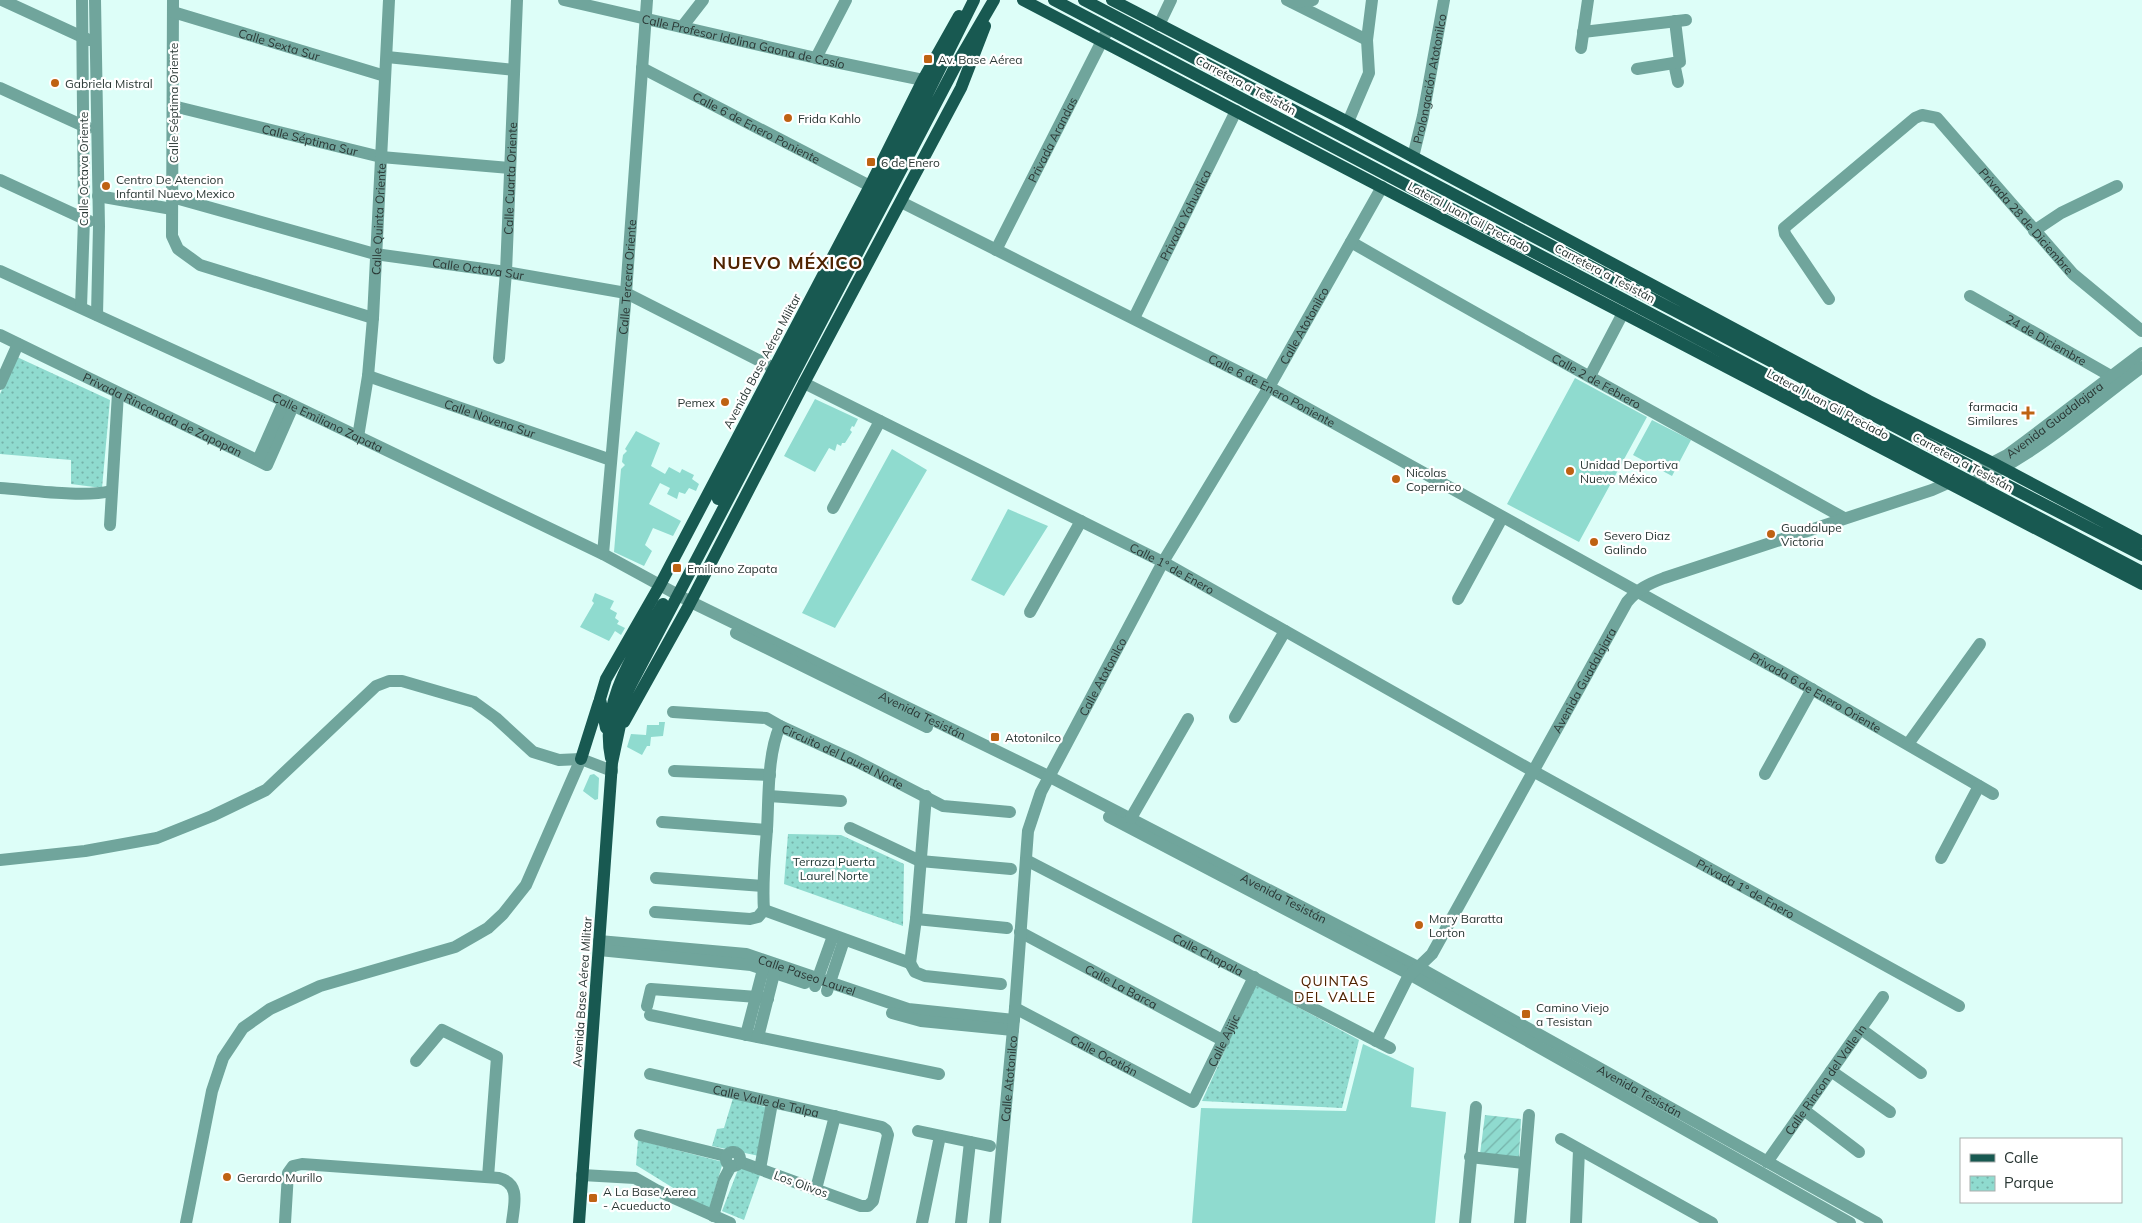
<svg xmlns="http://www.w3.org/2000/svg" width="2142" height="1223" font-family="Mulish,sans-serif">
	<defs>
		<pattern id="park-dots" width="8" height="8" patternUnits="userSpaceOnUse" patternTransform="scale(1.25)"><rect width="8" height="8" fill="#8fdbcf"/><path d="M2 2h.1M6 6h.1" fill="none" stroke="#75b2a9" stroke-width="1.8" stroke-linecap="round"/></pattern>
		<pattern id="garden-furrows" width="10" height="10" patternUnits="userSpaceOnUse" patternTransform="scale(1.25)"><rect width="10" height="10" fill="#8fdbcf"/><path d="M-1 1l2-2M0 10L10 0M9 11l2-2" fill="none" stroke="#75b2a9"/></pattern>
	</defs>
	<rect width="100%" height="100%" fill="#ddfef8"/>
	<path fill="#8fdbcf" d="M1575 378 1647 417 1579 542 1507 504Z
		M815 399 858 419 854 427 852 426 850 430 852 432 845 443H842L841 446 837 444 835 451 829 448 815 472 784 456Z
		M1652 420 1691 440 1672 476 1633 455Z
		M636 431 660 443 651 466 665 474 669 467 680 473 682 469 694 475 692 479 699 484 696 491 689 488 685 494 679 492 677 499 667 494 670 488 660 483 649 504 681 521 673 536 653 528 645 545 652 551 644 566 614 552 621 469 625 465 622 462 623 455 627 451 625 449Z
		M892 449 927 470 835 628 802 613Z
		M1008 509 1048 526 1004 596 971 580Z
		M595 593 614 601 610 609 617 613 615 618 619 621 617 624 625 628 621 635 615 631 609 641 580 627 594 603 592 601Z
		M659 722H665L663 736 651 737 650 746H647L642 755 627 747 631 734 646 735 647 725H659Z
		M594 774 599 778 598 799 595 800 583 791 590 775Z
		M1363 1044 1414 1068 1411 1107 1446 1112 1435 1223H1192L1201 1108 1346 1111Z"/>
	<path fill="url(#park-dots)" d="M17 357 110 400 102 488 71 484V460L0 454V394Z
		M788 834 841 835 904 864 903 926 784 884Z
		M1255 984 1359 1040 1342 1108 1202 1101Z
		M733 1098 768 1108 759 1156 712 1146 717 1129 724 1128Z
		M638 1140 723 1162 709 1210 636 1165Z
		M739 1167 761 1172 744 1220 722 1211Z"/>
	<path fill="url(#garden-furrows)" d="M1485 1115 1521 1119 1519 1157 1480 1154Z"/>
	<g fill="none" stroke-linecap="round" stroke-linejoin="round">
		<g stroke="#70a59c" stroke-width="12">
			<path d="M2 0 89 40"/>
			<path d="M95 0 99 226 97 315"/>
			<path d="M173 0 172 236 178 249 200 265 373 318"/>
			<path id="s1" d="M564 0 816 58 923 80"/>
			<path d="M1287 0 1367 40"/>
			<path d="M1292 2 1313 0"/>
			<path id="s2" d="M173 12 385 76"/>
			<path d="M1159 25 1171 0"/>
			<path d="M682 27 703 0"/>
			<path d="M1583 32 1686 20"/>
			<path d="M1581 48 1588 0"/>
			<path d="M387 57 514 70"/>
			<path d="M816 58 846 0"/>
			<path d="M1674 63 1678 82"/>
			<path id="s3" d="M642 68 870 186"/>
			<path d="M1637 69 1680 62 1675 21"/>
			<path d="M0 88 88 128"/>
			<path id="s4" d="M173 106 381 157 510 168"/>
			<path d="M1348 122 1369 73 1367 40 1372 0"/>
			<path id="s5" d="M1413 157 1423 116 1444 0"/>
			<path d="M0 180 89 221"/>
			<path d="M98 196 172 209"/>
			<path id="s6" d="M172 197 375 254 506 272 626 293 774 368"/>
			<path id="s7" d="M901 202 1269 387 1784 673 1993 794"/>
			<path d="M2034 231 2061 213 2117 186"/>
			<path id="s8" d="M1351 242C1514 336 1679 426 1844 518"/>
			<path id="s9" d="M996 250 1108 29"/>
			<path id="s10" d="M0 271 284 401 603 554 691 602 1048 776 1418 967 1877 1223"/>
			<path id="s11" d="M1970 296 2116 379"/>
			<path id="s12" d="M1829 299 1785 234 1784 228 1915 118 1922 115 1937 118 2073 274 2142 331"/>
			<path d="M81 307 84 219 82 0"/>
			<path id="s13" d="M1134 318 1236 111"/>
			<path id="s14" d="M0 335 267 465 293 406"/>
			<path id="s15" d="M499 358 506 272 517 0"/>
			<path id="s16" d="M368 376 611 460"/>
			<path d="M1590 376 1623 313"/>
			<path id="s17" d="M804 383 1163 562 1533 771 1959 1006"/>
			<path d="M0 384 18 344"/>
			<path id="s18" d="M358 437 368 376 373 318 389 0"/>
			<path d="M258 460 284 401"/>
			<path id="s19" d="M1984 467 2007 455 2026 441 2142 353"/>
			<path d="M1964 486C2031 460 2085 409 2142 367"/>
			<path d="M0 488C30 490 83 498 111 491"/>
			<path d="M833 508 880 421"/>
			<path d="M110 525 118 393"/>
			<path id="s20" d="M603 554 626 293 647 0"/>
			<path d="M1458 599 1502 518"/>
			<path d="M1030 612 1081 521"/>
			<path d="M736 633 927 727"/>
			<path id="s21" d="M673 712 766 718 780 726 856 761 943 806 1010 812"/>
			<path d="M1235 717 1285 631"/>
			<path d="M1908 744 1980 644"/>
			<path d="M674 771 770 775"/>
			<path d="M1765 774 1812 689"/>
			<path d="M769 796 841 801"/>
			<path d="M1109 817 1411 975 1850 1223"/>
			<path d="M1131 818 1188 719"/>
			<path d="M662 822 767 830"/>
			<path d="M850 828 920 861 1011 869"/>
			<path d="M1941 858 1979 786"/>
			<path d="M0 860 85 851 157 838 212 816 266 790 376 686 389 681H402L474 702 496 718 533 752 559 760 581 759 612 771"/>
			<path id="s22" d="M1026 860 1390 1048"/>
			<path d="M656 878 763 886"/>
			<path d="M764 910C762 883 765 856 767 829 769 798 767 755 780 726"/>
			<path d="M764 910 910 963"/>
			<path d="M655 912 750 919 758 917 764 910"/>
			<path d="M916 919 1007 928"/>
			<path id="s23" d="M1020 932 1224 1041"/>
			<path id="s24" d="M599 941 746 954 908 1009 1014 1020"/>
			<path d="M599 950 751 965 805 983"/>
			<path d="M910 963 916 919 926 796"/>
			<path d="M910 963 915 972 925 976 1001 984"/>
			<path d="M815 986 833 936"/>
			<path d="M827 991 844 940"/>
			<path d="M647 1006 651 989 757 997 768 999"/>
			<path id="s25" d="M1015 1008 1193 1102 1254 977"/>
			<path d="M892 1013 921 1021 1013 1030"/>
			<path d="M650 1015 939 1074"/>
			<path d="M1861 1029 1921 1073"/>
			<path d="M746 1035 765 962"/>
			<path d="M758 1037 776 966"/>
			<path id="s26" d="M1376 1041 1408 977 1432 954 1627 602C1638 589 1648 584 1664 578L1932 490 1957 479"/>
			<path d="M416 1061 442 1030 497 1057 488 1177"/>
			<path d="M1831 1071 1890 1112"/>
			<path id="s27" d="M650 1074 882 1127 886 1130 888 1135 873 1201 868 1206H861L740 1162"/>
			<path d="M1804 1110 1859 1152"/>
			<path d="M918 1131 990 1146"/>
			<path d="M640 1135 726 1156"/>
			<path d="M1561 1139 1712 1223"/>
			<circle cx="733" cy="1159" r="7"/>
			<path d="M1470 1157 1524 1163"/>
			<path id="s28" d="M1767 1162 1883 997"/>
			<path d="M760 1169 772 1103"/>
			<path d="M582 1175 635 1178 656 1190 730 1223"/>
			<path d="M816 1189 835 1116"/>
			<path d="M713 1216 724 1179 731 1166"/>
			<path d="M186 1223 212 1091 223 1058 243 1028 270 1009 320 986 455 947 488 928 503 914 526 885 581 759"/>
			<path d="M285 1223 288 1173 293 1166 302 1164 499 1178C521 1184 514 1204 512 1223"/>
			<path d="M922 1223 940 1136"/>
			<path d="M961 1223 970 1142"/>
			<path id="s29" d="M995 1223 1015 1008 1028 831 1041 792 1163 562 1269 387 1382 187"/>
			<path d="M1465 1223 1476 1107"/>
			<path d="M1520 1223 1529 1115"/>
			<path d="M1576 1223 1579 1150"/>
		</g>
		<path stroke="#185951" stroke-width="12" d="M1023 0 2142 584
			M1054 0 2142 572
			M1084 0 1989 476 2142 555
			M1112 0 1348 122 1869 401 1993 463 2142 542
			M718 499 885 179 974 0
			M624 722 687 609 804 383 961 88 985 26
			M606 728 600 699 606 679 660 585 870 186 923 80 959 16
			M611 758C599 700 636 652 663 604
			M581 759 599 702
			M579 1223 612 763 627 692 955 67 994 0"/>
	</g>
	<g fill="#bf6213" stroke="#fff" stroke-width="2">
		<rect x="923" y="54" width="10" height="10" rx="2.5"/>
		<circle cx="55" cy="83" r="5"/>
		<circle cx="788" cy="118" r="5"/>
		<rect x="866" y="157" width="10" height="10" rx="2.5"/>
		<circle cx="106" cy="186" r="5"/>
		<circle cx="725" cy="402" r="5"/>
		<path d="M2025.5 405.5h5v5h5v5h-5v5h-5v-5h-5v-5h5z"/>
		<circle cx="1570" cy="471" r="5"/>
		<circle cx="1396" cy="479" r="5"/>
		<circle cx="1771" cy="534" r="5"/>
		<circle cx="1594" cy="542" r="5"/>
		<rect x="672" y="563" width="10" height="10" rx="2.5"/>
		<rect x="990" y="732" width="10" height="10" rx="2.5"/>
		<circle cx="1419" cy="925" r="5"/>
		<rect x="1521" y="1009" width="10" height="10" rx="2.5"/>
		<circle cx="227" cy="1177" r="5"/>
		<rect x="588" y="1193" width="10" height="10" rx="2.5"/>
	</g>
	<g text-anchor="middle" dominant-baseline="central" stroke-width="4.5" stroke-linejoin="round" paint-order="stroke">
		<g font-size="12" fill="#2a3734" stroke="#fff">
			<text stroke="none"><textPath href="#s1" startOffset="184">Calle Profesor Idolina Gaona de Cosío</textPath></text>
			<text stroke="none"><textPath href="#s2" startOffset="111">Calle Sexta Sur</textPath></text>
			<text stroke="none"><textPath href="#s5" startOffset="80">Prolongación Atotonilco</textPath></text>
			<text transform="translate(1246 85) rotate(28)">Carretera a Tesistán</text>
			<text transform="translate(173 103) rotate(-90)">Calle Séptima Oriente</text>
			<text stroke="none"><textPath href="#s3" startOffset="129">Calle 6 de Enero Poniente</textPath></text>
			<text stroke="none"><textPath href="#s4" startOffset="141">Calle Séptima Sur</textPath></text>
			<text stroke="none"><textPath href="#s9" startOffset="124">Privada Arandas</textPath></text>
			<text transform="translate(83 169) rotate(-90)">Calle Octava Oriente</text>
			<text stroke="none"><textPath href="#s15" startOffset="180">Calle Cuarta Oriente</textPath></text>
			<text stroke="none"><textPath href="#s13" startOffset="115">Privada Yahualica</textPath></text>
			<text transform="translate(1469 217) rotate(28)">Lateral Juan Gil Preciado</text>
			<text stroke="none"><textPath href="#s18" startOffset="219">Calle Quinta Oriente</textPath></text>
			<text stroke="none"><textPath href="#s12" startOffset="415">Privada 28 de Diciembre</textPath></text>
			<text stroke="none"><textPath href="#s6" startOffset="315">Calle Octava Sur</textPath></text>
			<text transform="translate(1605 273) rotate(28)">Carretera a Tesistán</text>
			<text stroke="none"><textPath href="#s20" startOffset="278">Calle Tercera Oriente</textPath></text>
			<text stroke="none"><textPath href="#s29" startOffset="970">Calle Atotonilco</textPath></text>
			<text stroke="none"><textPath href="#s11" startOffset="88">24 de Diciembre</textPath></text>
			<text transform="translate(762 361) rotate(-62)">Avenida Base Aérea Militar</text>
			<text stroke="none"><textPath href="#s8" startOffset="282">Calle 2 de Febrero</textPath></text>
			<text stroke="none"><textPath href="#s7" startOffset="416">Calle 6 de Enero Poniente</textPath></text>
			<text transform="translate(1828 404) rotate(28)">Lateral Juan Gil Preciado</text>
			<text stroke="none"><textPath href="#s14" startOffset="181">Privada Rinconada de Zapopan</textPath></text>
			<text stroke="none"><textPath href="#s16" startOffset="129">Calle Novena Sur</textPath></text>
			<text stroke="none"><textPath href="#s19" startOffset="85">Avenida Guadalajara</textPath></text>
			<text stroke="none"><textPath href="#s10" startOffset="361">Calle Emiliano Zapata</textPath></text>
			<text transform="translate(1963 462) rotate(28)">Carretera a Tesistán</text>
			<text stroke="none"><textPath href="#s17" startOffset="412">Calle 1° de Enero</textPath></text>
			<text stroke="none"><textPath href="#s29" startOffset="565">Calle Atotonilco</textPath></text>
			<text stroke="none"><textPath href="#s26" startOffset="418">Avenida Guadalajara</textPath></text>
			<text stroke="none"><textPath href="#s7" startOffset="1038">Privada 6 de Enero Oriente</textPath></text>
			<text stroke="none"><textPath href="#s10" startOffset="1024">Avenida Tesistán</textPath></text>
			<text stroke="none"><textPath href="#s21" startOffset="179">Circuito del Laurel Norte</textPath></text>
			<text stroke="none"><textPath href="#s17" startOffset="1069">Privada 1° de Enero</textPath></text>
			<text stroke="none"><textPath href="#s10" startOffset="1429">Avenida Tesistán</textPath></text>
			<text stroke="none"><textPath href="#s22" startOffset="205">Calle Chapala</textPath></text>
			<text stroke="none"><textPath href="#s24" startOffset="212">Calle Paseo Laurel</textPath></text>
			<text stroke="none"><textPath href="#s23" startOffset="115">Calle La Barca</textPath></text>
			<text transform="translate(582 992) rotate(-86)">Avenida Base Aérea Militar</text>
			<text stroke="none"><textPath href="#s25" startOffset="270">Calle Ajijic</textPath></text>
			<text stroke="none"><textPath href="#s25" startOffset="101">Calle Ocotlán</textPath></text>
			<text stroke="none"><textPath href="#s29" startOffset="145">Calle Atotonilco</textPath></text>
			<text stroke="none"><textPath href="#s28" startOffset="101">Calle Rincon del Valle In</textPath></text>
			<text stroke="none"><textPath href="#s10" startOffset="1834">Avenida Tesistán</textPath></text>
			<text stroke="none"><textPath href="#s27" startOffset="119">Calle Valle de Talpa</textPath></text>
			<text transform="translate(801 1184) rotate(20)">Los Olivos</text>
		</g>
		<g font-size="12" fill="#2a3734" stroke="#fff" text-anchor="start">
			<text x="938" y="59">Av. Base Aérea</text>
			<text x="65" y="83">Gabriela Mistral</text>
			<text x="798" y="118">Frida Kahlo</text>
			<text x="881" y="162">6 de Enero</text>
			<text x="116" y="179">Centro De Atencion<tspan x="116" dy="14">Infantil Nuevo Mexico</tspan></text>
			<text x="715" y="402" text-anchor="end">Pemex</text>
			<text x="2018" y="406" text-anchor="end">farmacia<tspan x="2018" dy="14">Similares</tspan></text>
			<text x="1580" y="464">Unidad Deportiva<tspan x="1580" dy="14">Nuevo México</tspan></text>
			<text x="1406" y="472">Nicolas<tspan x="1406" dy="14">Copernico</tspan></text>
			<text x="1781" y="527">Guadalupe<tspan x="1781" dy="14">Victoria</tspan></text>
			<text x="1604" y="535">Severo Diaz<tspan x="1604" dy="14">Galindo</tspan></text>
			<text x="687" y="568">Emiliano Zapata</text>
			<text x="1005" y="737">Atotonilco</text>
			<text x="1429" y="918">Mary Baratta<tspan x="1429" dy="14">Lorton</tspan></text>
			<text x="1536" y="1007">Camino Viejo<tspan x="1536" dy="14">a Tesistan</tspan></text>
			<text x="237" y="1177">Gerardo Murillo</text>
			<text x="603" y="1191">A La Base Aerea<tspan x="603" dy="14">- Acueducto</tspan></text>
		</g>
		<g font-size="12" fill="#1a322f" stroke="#fff">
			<text x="834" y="861">Terraza Puerta<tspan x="834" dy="14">Laurel Norte</tspan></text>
		</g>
		<g font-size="14" letter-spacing="1" fill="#4f2300" stroke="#fff">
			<text x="1335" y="981">QUINTAS<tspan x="1335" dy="16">DEL VALLE</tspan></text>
		</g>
		<g font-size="18" font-weight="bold" letter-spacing="1" fill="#4f2300" stroke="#fff">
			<text x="788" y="262">NUEVO MÉXICO</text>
		</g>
	</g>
	<rect x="1960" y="1138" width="162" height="65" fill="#ffffff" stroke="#aaafae"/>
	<rect x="1970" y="1154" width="25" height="8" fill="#185951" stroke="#aaafae"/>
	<text x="2004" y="1163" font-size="15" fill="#2a3734">Calle</text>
	<rect x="1970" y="1176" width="25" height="15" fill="url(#park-dots)" stroke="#aaafae"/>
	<text x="2004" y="1188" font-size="15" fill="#2a3734">Parque</text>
</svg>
